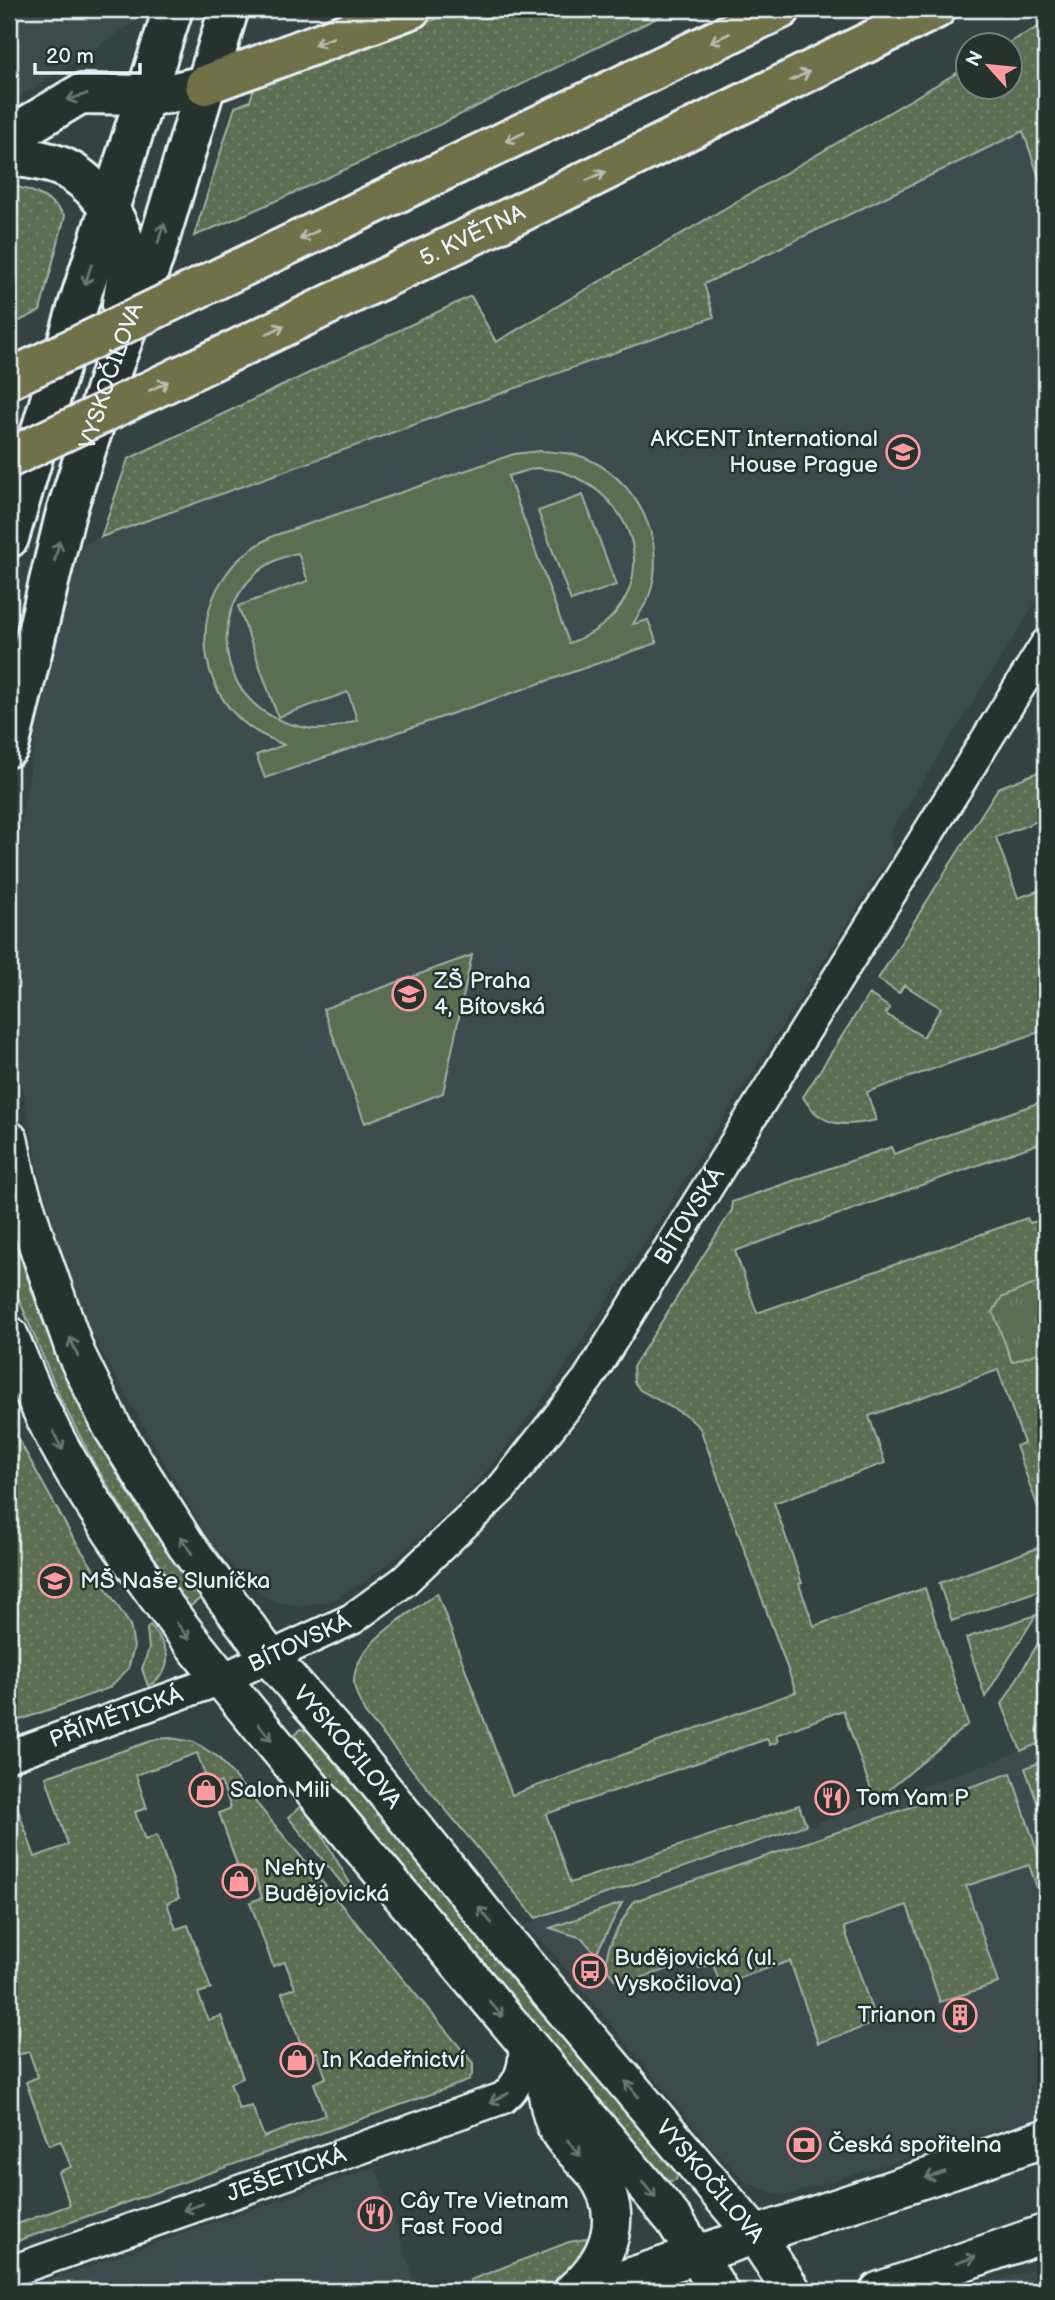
<svg xmlns="http://www.w3.org/2000/svg" width="1055" height="2300" font-family="'Balsamiq Sans',sans-serif">
	<defs>
		<pattern id="grass-dots" width="8" height="8" patternUnits="userSpaceOnUse" patternTransform="scale(1.75)"><rect width="8" height="8" fill="#5b6e51"/><path d="M2 2h.1M6 6h.1" fill="none" stroke="#73836b" stroke-width="1.8" stroke-linecap="round"/></pattern>
		<pattern id="park-tufts" width="24" height="20" patternUnits="userSpaceOnUse" patternTransform="scale(1.75)"><rect width="24" height="20" fill="#5b6e51"/><path d="M3 7l-1-3M5 7V3M7 7l1-3M15 17l-1-3M17 17v-4M19 17l1-3" fill="none" stroke="#73836b"/></pattern>
	</defs>
	<rect width="100%" height="100%" fill="#344242"/>
	<filter id="ink" filterUnits="userSpaceOnUse"><feTurbulence type="fractalNoise" baseFrequency=".0143" numOctaves="2"/><feDisplacementMap in="SourceGraphic" scale="14" xChannelSelector="R" yChannelSelector="G"/><feConvolveMatrix kernelMatrix="1 2 1 2 8 2 1 2 1" color-interpolation-filters="sRGB"/></filter>
	<g filter="url(#ink)">
		<path fill="#3e4c50" d="M9 9H139L135 22 9 104Z
			M1023 131 1046 198V586L889 835 893 852 558 1378 495 1462 454 1507 422 1536 366 1581 329 1602 298 1605 280 1603 260 1594 244 1580 204 1532 94 1338 66 1267 42 1185 18 1065 12 923 24 805 45 684 82 545 713 317 703 285Z
			M1046 1740V2115L783 2196 748 2183 709 2145 549 1948 524 1925 1000 1759Z
			M376 2167 414 2279 381 2291H17Z
			M1046 2264V2291H968L984 2286Z"/>
		<path fill="url(#grass-dots)" stroke="#a2b0a4" stroke-width="2" fill-rule="evenodd" d="M462 9H675C516 87 358 168 194 236L235 107 250 101 254 88Z
			M1046 23V198L1023 131 704 284 714 317 101 537 128 459 471 296 496 342 967 67 968 88H1010V46L1004 45Z
			M9 185C33 190 50 197 65 216L40 311 9 326Z
			M1046 769V818L996 837 1018 898 1046 888V1042L1042 1031 867 1092 876 1120C845 1127 821 1128 803 1097L869 994 890 1008 886 1014 923 1037 941 1008 904 985 899 993 878 979 998 788Z
			M1046 1100V1141L735 1251 757 1313 1027 1218 1030 1223 1046 1218V1530L1016 1446 1024 1443 998 1370 869 1416 885 1463 774 1503 802 1583 799 1584 814 1626 925 1588 968 1724 884 1794 874 1798 843 1710 776 1735 778 1742 770 1745 767 1739 546 1814 570 1883 799 1805 806 1825 536 1918 365 1713C361 1704 354 1692 354 1682 354 1643 409 1615 437 1593L512 1795 796 1692 700 1428 687 1416 640 1390 634 1382 633 1367 732 1210V1202L891 1147 894 1154Z
			M9 1214C36 1323 84 1426 145 1519 163 1546 183 1571 202 1597L189 1607 146 1546 96 1467 61 1400 18 1297 9 1268Z
			M9 1422 72 1536 130 1625 134 1647 128 1669 109 1688 9 1724Z
			M1046 1545V1588L952 1621 939 1583Z
			M1036 1615 985 1697 966 1638Z
			M150 1625C168 1647 178 1668 148 1686L142 1669 149 1649 147 1629Z
			M1046 1630V1740L1021 1751 1002 1704Z
			M301 1729 308 1731 678 2171 676 2180 666 2182 295 1740V1734Z
			M170 1738 194 1742 218 1757 473 2063V2073L468 2081 9 2244V2227L70 2205 58 2172 71 2167 61 2141 49 2145 26 2082 38 2077 29 2052 17 2055 9 2032V1790H11L35 1857 68 1845 46 1777 157 1739ZM197 1753 209 1786 221 1782 231 1808 219 1813 241 1876 254 1872 262 1898 250 1902 273 1966 285 1962 295 1988 282 1993 305 2056 317 2052 326 2078 314 2083 325 2115 264 2137 252 2106 239 2109 230 2083 243 2078 221 2016 208 2020 198 1993 211 1989 188 1925 176 1929 167 1903 179 1898 157 1835 145 1840 135 1812 147 1808 136 1775Z
			M1046 1760V1828L1025 1768Z
			M1011 1773 1046 1878V1914L1029 1865 966 1886 998 1983 940 2002 907 1905 844 1927 876 2023 818 2043 790 1961 720 1984 713 1964 699 1968 696 1960 622 1984C587 1966 621 1925 634 1901Z
			M301 1806 319 1830 351 1885 348 1891 288 1817Z
			M622 1903 596 1954 582 1938 550 1928Z
			M590 2238C565 2296 528 2291 473 2291L470 2280 569 2242Z"/>
		<path fill="url(#park-tufts)" stroke="#a2b0a4" stroke-width="2" d="M1046 1279V1350L1012 1362 993 1312 1001 1298Z"/>
		<path fill="#5b6e51" stroke="#a2b0a4" stroke-width="2" fill-rule="evenodd" d="M540 451C554 452 569 452 583 457 636 477 669 541 649 596 646 605 638 615 633 624L648 620 657 643 265 778 256 755 284 745C269 738 255 733 242 721 200 685 193 618 227 573 238 557 256 545 273 536L514 454ZM536 468C545 469 555 469 563 472 651 503 662 611 569 643L508 476ZM298 553 308 581 238 606 278 717 348 692 357 720C346 723 333 729 321 729 309 730 296 726 284 722 200 690 211 571 298 553Z
			M583 495 616 585 571 601 538 511Z
			M472 955 443 1093 365 1123 323 1009Z"/>
		<g fill="none" stroke-linecap="round" stroke-linejoin="round">
			<defs>
				<g id="minor">
					<path id="s1" d="M9 1756 222 1679 352 1619 403 1582 503 1487 588 1379 1046 644"/>
					<path id="s2" d="M9 2272 503 2098C521 2083 527 2063 523 2041"/>
				</g>
				<g id="tertiary">
					<path id="s3" d="M9 1140 17 1181 35 1237 76 1354 112 1427 186 1545 271 1659 357 1757 506 1941 755 2235 792 2291"/>
					<path d="M9 1335C26 1376 43 1418 65 1456 138 1585 236 1697 330 1810 444 1947 561 2083 675 2221L719 2291"/>
					<path d="M543 2067C547 2086 548 2109 556 2126 562 2141 584 2159 594 2172 627 2214 610 2259 573 2291"/>
					<path d="M588 2291 1046 2138"/>
					<path d="M879 2291 1046 2233"/>
				</g>
				<g id="secondary">
					<path d="M9 137 80 94 145 95 166 94 205 85"/>
					<path d="M9 156C29 158 54 161 72 172 100 189 127 229 127 262 127 276 124 291 122 305"/>
					<path d="M9 538 78 306 173 9"/>
					<path id="s4" d="M9 747 65 516 113 366 155 254 229 9"/>
				</g>
				<g id="trunk">
					<path d="M205 85 411 9"/>
					<path d="M253 262 781 9"/>
					<path id="s5" d="M214 360 534 206 936 9"/>
				</g>
			</defs>
			<use href="#minor" stroke="#e8f1f8" stroke-width="35"/>
			<use href="#tertiary" stroke="#e8f1f8" stroke-width="42"/>
			<use href="#secondary" stroke="#e8f1f8" stroke-width="44"/>
			<use href="#trunk" stroke="#e8f1f8" stroke-width="44"/>
			<use href="#minor" stroke="#26332d" stroke-width="30"/>
			<use href="#tertiary" stroke="#26332d" stroke-width="37"/>
			<use href="#secondary" stroke="#26332d" stroke-width="38"/>
			<use href="#trunk" stroke="#70704a" stroke-width="38"/>
			<defs>
				<path id="trunk-bridge" d="M9 379 253 262
					M9 458 214 360"/>
			</defs>
			<use href="#trunk-bridge" stroke="#e8f1f8" stroke-width="44" stroke-linecap="butt"/>
			<use href="#trunk-bridge" stroke="#70704a" stroke-width="38"/>
		</g>
		<defs><path id="oneway-shaft" d="M-6 0H5M1.5-3L5.5 0L1.5 3" fill="none" stroke-width="1.6" stroke-linecap="round" stroke-linejoin="round" transform="scale(1.75)"/></defs>
		<g stroke="#b8bdb2">
			<use href="#oneway-shaft" transform="translate(720 38) rotate(154)"/>
			<use href="#oneway-shaft" transform="translate(324 41) rotate(160)"/>
			<use href="#oneway-shaft" transform="translate(800 76) rotate(-26)"/>
			<use href="#oneway-shaft" transform="translate(515 137) rotate(154)"/>
			<use href="#oneway-shaft" transform="translate(596 176) rotate(-26)"/>
			<use href="#oneway-shaft" transform="translate(309 235) rotate(154)"/>
			<use href="#oneway-shaft" transform="translate(275 330) rotate(-26)"/>
			<use href="#oneway-shaft" transform="translate(159 386) rotate(-26)"/>
		</g>
		<g stroke="#6a7674">
			<use href="#oneway-shaft" transform="translate(77 97) rotate(161)"/>
			<use href="#oneway-shaft" transform="translate(161 233) rotate(-73)"/>
			<use href="#oneway-shaft" transform="translate(88 275) rotate(108)"/>
			<use href="#oneway-shaft" transform="translate(57 551) rotate(-76)"/>
			<use href="#oneway-shaft" transform="translate(74 1347) rotate(-112)"/>
			<use href="#oneway-shaft" transform="translate(58 1441) rotate(63)"/>
			<use href="#oneway-shaft" transform="translate(186 1545) rotate(-124)"/>
			<use href="#oneway-shaft" transform="translate(183 1631) rotate(52)"/>
			<use href="#oneway-shaft" transform="translate(265 1732) rotate(51)"/>
			<use href="#oneway-shaft" transform="translate(485 1915) rotate(-129)"/>
			<use href="#oneway-shaft" transform="translate(496 2009) rotate(50)"/>
			<use href="#oneway-shaft" transform="translate(632 2089) rotate(-130)"/>
			<use href="#oneway-shaft" transform="translate(499 2098) rotate(153)"/>
			<use href="#oneway-shaft" transform="translate(574 2148) rotate(50)"/>
			<use href="#oneway-shaft" transform="translate(935 2175) rotate(161)"/>
			<use href="#oneway-shaft" transform="translate(649 2190) rotate(50)"/>
			<use href="#oneway-shaft" transform="translate(193 2207) rotate(161)"/>
			<use href="#oneway-shaft" transform="translate(966 2260) rotate(-19)"/>
		</g>
	</g>
	<defs>
		<symbol id="school-ring" viewBox="-11 -11 22 22"><circle r="9.5" fill="#26332d" stroke="#ff9aa2" stroke-width="1.5"/><path d="M0-5L7-2L0 1L-7-2ZM-4 1L0 2.5L4 1V4Q0 6-4 4Z" fill="#ff9aa2"/></symbol>
		<symbol id="shop-ring" viewBox="-11 -11 22 22"><circle r="9.5" fill="#26332d" stroke="#ff9aa2" stroke-width="1.5"/><path d="M-5-2.5h2.3a2.7 3.5 0 0 1 5.4 0H5L5.5 6h-11ZM-1.5-2.5h3a1.5 2.3 0 0 0-3 0Z" fill="#ff9aa2"/></symbol>
		<symbol id="restaurant-ring" viewBox="-11 -11 22 22"><circle r="9.5" fill="#26332d" stroke="#ff9aa2" stroke-width="1.5"/><path d="M-5-6h1v4h1v-4h1v4h1v-4h1v5L-1.5 .5V6h-2V.5L-5-1ZM5-6V6H3V1.5H1.5Q1.5-4 5-6Z" fill="#ff9aa2"/></symbol>
		<symbol id="bus-ring" viewBox="-11 -11 22 22"><circle r="9.5" fill="#26332d" stroke="#ff9aa2" stroke-width="1.5"/><path d="M-5-6H5V4H4V6H2V4H-2V6H-4V4H-5ZM-3.5-4V0h7V-4ZM-3.5 1.2v1.5H-2V1.2ZM2 1.2v1.5H3.5V1.2Z" fill="#ff9aa2"/></symbol>
		<symbol id="building-ring" viewBox="-11 -11 22 22"><circle r="9.5" fill="#26332d" stroke="#ff9aa2" stroke-width="1.5"/><path d="M-4-6H4V6H1V3H-1V6H-4ZM-2.5-4.3h1.7v1.8h-1.7ZM.8-4.3h1.7v1.8H.8ZM-2.5-1h1.7V.8h-1.7ZM.8-1h1.7V.8H.8Z" fill="#ff9aa2"/></symbol>
		<symbol id="bank-ring" viewBox="-11 -11 22 22"><circle r="9.5" fill="#26332d" stroke="#ff9aa2" stroke-width="1.5"/><path d="M-6-4H6V4H-6ZM0-2.3a2.3 2.3 0 1 0 0 4.6a2.3 2.3 0 1 0 0-4.6Z" fill="#ff9aa2"/></symbol>
	</defs>
	<g fill-rule="evenodd">
		<use href="#school-ring" x="884" y="433" width="38" height="38"/>
		<use href="#school-ring" x="390" y="975" width="38" height="38"/>
		<use href="#school-ring" x="36" y="1562" width="38" height="38"/>
		<use href="#shop-ring" x="187" y="1771" width="38" height="38"/>
		<use href="#restaurant-ring" x="813" y="1779" width="38" height="38"/>
		<use href="#shop-ring" x="220" y="1862" width="38" height="38"/>
		<use href="#bus-ring" x="571" y="1952" width="38" height="38"/>
		<use href="#building-ring" x="941" y="1996" width="38" height="38"/>
		<use href="#shop-ring" x="278" y="2041" width="38" height="38"/>
		<use href="#bank-ring" x="785" y="2126" width="38" height="38"/>
		<use href="#restaurant-ring" x="356" y="2195" width="38" height="38"/>
	</g>
	<g text-anchor="middle" dominant-baseline="central" stroke-width="5" stroke-linejoin="round" paint-order="stroke">
		<g font-size="23" fill="#e8f1f8" stroke="#26332d">
			<text stroke="none"><textPath href="#s5" startOffset="287">5. KVĚTNA</textPath></text>
			<text stroke="none"><textPath href="#s4" startOffset="385">VYSKOČILOVA</textPath></text>
			<text stroke="none"><textPath href="#s1" startOffset="900">BÍTOVSKÁ</textPath></text>
			<text stroke="none"><textPath href="#s1" startOffset="312">BÍTOVSKÁ</textPath></text>
			<text stroke="none"><textPath href="#s1" startOffset="114">PŘÍMĚTICKÁ</textPath></text>
			<text stroke="none"><textPath href="#s3" startOffset="704">VYSKOČILOVA</textPath></text>
			<text stroke="none"><textPath href="#s2" startOffset="294">JEŠETICKÁ</textPath></text>
			<text stroke="none"><textPath href="#s3" startOffset="1270">VYSKOČILOVA</textPath></text>
		</g>
		<g font-size="23" fill="#e8f1f8" stroke="#26332d" text-anchor="start">
			<text x="878" y="439" text-anchor="end">AKCENT International<tspan x="878" dy="26">House Prague</tspan></text>
			<text x="434" y="981">ZŠ Praha<tspan x="434" dy="26">4, Bítovská</tspan></text>
			<text x="80" y="1581">MŠ Naše Sluníčka</text>
			<text x="230" y="1790">Salon Mili</text>
			<text x="856" y="1798">Tom Yam P</text>
			<text x="264" y="1868">Nehty<tspan x="264" dy="26">Budějovická</tspan></text>
			<text x="614" y="1958">Budějovická (ul.<tspan x="614" dy="26">Vyskočilova)</tspan></text>
			<text x="936" y="2015" text-anchor="end">Trianon</text>
			<text x="322" y="2060">In Kadeřnictví</text>
			<text x="828" y="2145">Česká spořitelna</text>
			<text x="400" y="2201">Cây Tre Vietnam<tspan x="400" dy="26">Fast Food</tspan></text>
		</g>
	</g>
	<rect width="1055" height="2300" fill="none" stroke="#26332d" stroke-width="35"/>
	<rect x="18" y="18" width="1020" height="2265" fill="none" stroke="#e8f1f8" stroke-width="2.5" filter="url(#ink)"/>
	<g transform="translate(989 66) rotate(297)"><circle r="33" fill="#26332d" stroke="#747f7e" stroke-width="2"/>
	<path d="M0-5L12 26L0 18L-12 26Z" fill="#ff9aa2"/>
	<text y="-10" font-size="19" font-weight="bold" text-anchor="middle" fill="#e8f1f8">N</text>
	</g>
	<path d="M35 63v10h105v-10" fill="none" stroke="#e8f1f8" stroke-width="3.5"/>
	<text x="46" y="63" font-size="21" fill="#e8f1f8" stroke="#26332d" stroke-width="5" paint-order="stroke">20 m</text>
</svg>
